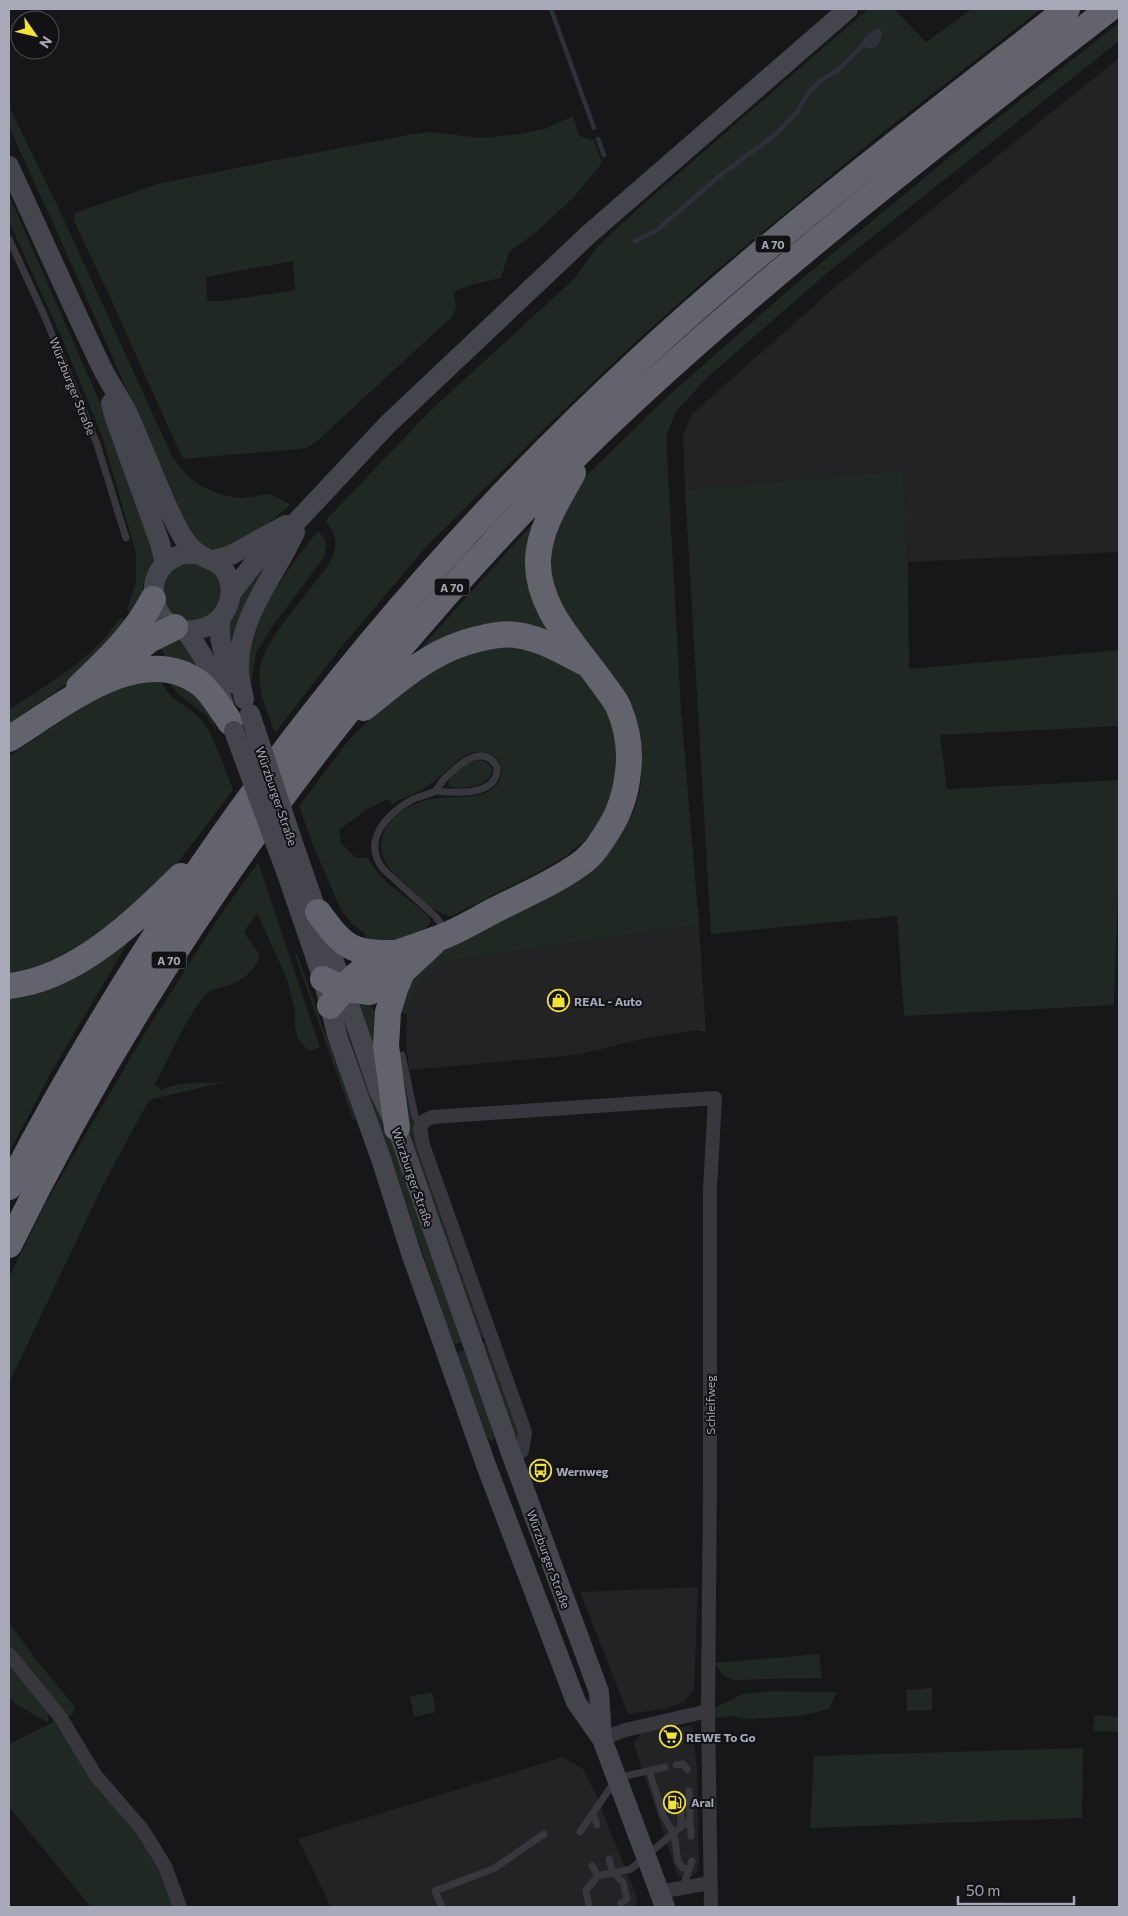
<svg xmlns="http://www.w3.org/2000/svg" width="1128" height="1916" font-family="Commissioner,sans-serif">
	<rect width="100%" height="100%" fill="#171618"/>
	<path fill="#232225" d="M1119 58V552L908 562 903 470 685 489 683 436 691 415 835 287Z
		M699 925 706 1033 698 1030 651 1037 576 1055 409 1070 406 1042 407 1015 416 987 429 968 450 961Z
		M698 1587 694 1689 684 1702 667 1708 628 1714 580 1592Z
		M692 1726 697 1768 699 1860 698 1870 691 1877H678L634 1744 643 1730Z
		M563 1757 583 1769 594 1790 638 1900 634 1907H331L298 1839Z"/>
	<path fill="#202823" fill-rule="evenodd" d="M868 9H894L926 42 972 9H1041L882 133 712 274 631 346 544 429 425 548 339 650 275 733C268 713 256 689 260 667 265 641 300 602 316 581 323 572 334 560 335 548 337 537 332 529 325 521L431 410 574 279 598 246 640 207Z
		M1119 23V41L827 273 709 376 676 411 666 436 681 710 699 925 450 961 429 969 416 987 407 1015 396 1009 407 985 425 963 621 834 634 811 640 790 642 762 640 737 560 610 546 566 568 500 588 474 668 396 792 287 975 136Z
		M9 106 59 209 172 456C186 477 199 488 224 495 229 496 234 498 239 498 267 497 263 487 290 505 276 517 235 553 217 552 207 551 197 542 191 535L62 243 9 127Z
		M573 116C578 130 576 139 594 140L602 163 573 198 535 233 509 252 501 278 470 285 453 292 456 306 453 316 318 440 307 448 299 449 184 459 180 453 108 293 73 219 75 213 157 184 266 162 414 134 431 132 481 138 519 134 544 129ZM293 261 295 290 223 301H207L206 277Z
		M9 195 118 444 155 559 149 569 143 585V593L134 616 127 609 136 583V553L102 436 61 336 9 222Z
		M903 470 908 562 909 669 1119 650V726L940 735 947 789 1119 780V864L1114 1005 904 1016 897 916 711 934 685 489Z
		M535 521 561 638 528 629 412 658Z
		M318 531C328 542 327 543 324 557L272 627 256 653 251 685C230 641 291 564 318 531Z
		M274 555 233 651 227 626 240 595Z
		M163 592a29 29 0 1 1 58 0a29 29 0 1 1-58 0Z
		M120 618 126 619 96 662 54 693 9 724V710C49 683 93 659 120 618Z
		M162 639H181L209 680 167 662 161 648Z
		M514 645 554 655 591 682 618 730 620 775 600 824 585 840 566 856 544 869 452 916C436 916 418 896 407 885 399 878 388 869 384 859 372 830 401 806 427 800 448 794 500 805 501 772 502 765 498 759 493 756 469 740 447 773 429 785 418 793 404 797 392 804L387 799 366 810 339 830 341 843 356 858H368C377 877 395 889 412 902 418 907 427 913 431 921L426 928 388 944 368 941 364 933 353 925 341 910 313 845 299 806 348 741 389 700 459 653Z
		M160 675C165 702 189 703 203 722 217 743 224 767 233 790L169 874 95 946 9 982V756L103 693Z
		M167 680 183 683 209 710 217 732 206 715 179 695Z
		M480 760 486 762 492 768C493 786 463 791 449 786L448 783C453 772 467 761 480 760Z
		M258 862 320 1047 309 1051 298 1039 295 1028V1011L287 979 257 913 244 932 260 956C254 973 240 982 223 987 218 988 213 989 209 992 193 1003 166 1064 155 1084L161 1090C180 1081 204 1083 225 1082L149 1100 101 1189 9 1383V1277L45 1204 148 1028 217 920Z
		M133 934 53 1069 9 1153V994Z
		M297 954 356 1119 353 1120 295 955Z
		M369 1001 372 1008 380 1015 382 1072 356 1007Z
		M351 1026 462 1342 454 1345 350 1040 346 1027Z
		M399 1062 420 1151 485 1337 480 1339 436 1216 407 1123Z
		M486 1342 519 1433 518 1437 515 1436 481 1344Z
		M464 1350 494 1435V1439L492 1441 487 1437 457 1353Z
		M9 1622 34 1657 75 1707 72 1715 66 1717 9 1647Z
		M819 1654 822 1678 733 1680 723 1675 714 1663Z
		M9 1662 49 1714 48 1723 16 1704 9 1697Z
		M932 1688V1710L907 1711 906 1690Z
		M772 1691 837 1692 829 1709 800 1716 747 1719 733 1716 713 1718 712 1709 743 1694Z
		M432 1692 436 1712 414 1717 410 1696Z
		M1095 1715 1119 1717V1732L1093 1731Z
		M60 1719 142 1829 179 1907H91L9 1807V1744Z
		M1083 1748 1082 1818 810 1828 814 1756Z"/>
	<path fill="#2c313c" d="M878 28 881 30C884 40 874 56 863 45V38Z"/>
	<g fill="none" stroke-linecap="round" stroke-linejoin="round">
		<path stroke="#2c313c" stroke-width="4.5" d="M551 9 594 128
			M598 139 604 155
			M635 241 657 230 722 174 776 134 797 112 809 92 820 81 837 71 863 45"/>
		<path stroke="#38373d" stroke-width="7" d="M9 239 44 315 97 444 126 538
			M435 791C454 793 499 797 497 767 483 742 458 765 444 779 441 782 439 788 435 791 429 795 420 796 413 799 387 814 361 840 383 869L435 916 445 929
			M402 1055 415 1116 420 1128
			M676 1765 683 1764 687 1769
			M649 1770 663 1815 674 1834 678 1862 683 1868 689 1869
			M681 1812V1827
			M593 1813 597 1825
			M690 1819 691 1836
			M580 1832 617 1778 665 1767
			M609 1859 613 1873 623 1882 627 1899 621 1903
			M592 1866 598 1876 631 1869 690 1819 689 1791
			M683 1887 692 1861
			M442 1907 435 1891 495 1868 544 1834
			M589 1907 586 1890 598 1876"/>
		<path stroke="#38373d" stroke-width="14" d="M512 1456 522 1451 525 1432 423 1145 420 1128 424 1121 432 1117 715 1098 710 1189V1482L708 1711 711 1907
			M9 1654 61 1718 96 1776 142 1829 165 1866 180 1907
			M602 1739 625 1730 708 1711
			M659 1892 710 1883"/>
		<path stroke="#45454d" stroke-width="20" d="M9 166C40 233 70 301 102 368 110 384 120 398 128 414 142 445 154 477 168 508 176 524 183 544 199 554 212 563 223 561 229 580 233 593 229 606 222 616 217 622 210 626 203 628 156 645 132 572 180 555 185 553 193 554 198 554
			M111 403 115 418 160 543 165 564
			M214 560 231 555 286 525
			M231 593 252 566 301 517 387 425 589 234 848 9
			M221 618C216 642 227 663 237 685
			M185 630C203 653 215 677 224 705
			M244 699C242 689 239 679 239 669 238 617 275 576 295 532
			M294 846 379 1091 397 1128 512 1456 599 1692 602 1739
			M287 874 323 979 338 1038 381 1159 411 1253 486 1465 576 1702 602 1739 665 1907"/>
		<path stroke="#63636e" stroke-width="26" d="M117 667 149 640 175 627
			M79 687C106 661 136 633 153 599
			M364 708C400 679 433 649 478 639 490 636 503 633 516 635 540 638 562 651 583 662
			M9 739C60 708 142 637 202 685 213 695 221 709 230 722
			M318 912C343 946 350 954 394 953
			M323 979 344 989 370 992 402 972
			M9 986C76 979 135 921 181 876
			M330 1006C340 995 348 981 360 972 383 955 410 949 436 939 457 932 477 919 497 909 525 895 555 882 580 864 593 855 601 842 609 829 620 812 626 793 628 772 631 750 627 727 618 706 614 698 608 691 603 684 577 646 536 609 538 559 540 527 558 500 573 473
			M397 1128 386 1046 388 1012 395 989 402 972 433 943
			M9 1187C172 875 380 600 638 361 774 235 922 123 1067 9
			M9 1245C135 988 299 752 494 542 534 499 574 456 617 416 772 270 941 140 1109 9"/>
		<path stroke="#45454d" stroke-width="20" d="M250 714 294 846
			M234 731 287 874"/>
	</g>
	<defs>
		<symbol id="shop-ring" viewBox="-11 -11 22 22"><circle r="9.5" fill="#121113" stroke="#f1e236" stroke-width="1.5"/><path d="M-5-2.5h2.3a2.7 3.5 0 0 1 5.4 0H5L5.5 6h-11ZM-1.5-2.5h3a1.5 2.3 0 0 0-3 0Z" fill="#f1e236"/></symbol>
		<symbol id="bus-ring" viewBox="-11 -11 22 22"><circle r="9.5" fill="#121113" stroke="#f1e236" stroke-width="1.5"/><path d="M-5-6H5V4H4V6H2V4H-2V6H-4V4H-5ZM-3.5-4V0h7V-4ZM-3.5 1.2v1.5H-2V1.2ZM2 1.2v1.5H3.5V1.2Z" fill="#f1e236"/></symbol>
		<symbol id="supermarket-ring" viewBox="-11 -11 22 22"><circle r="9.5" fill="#121113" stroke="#f1e236" stroke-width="1.5"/><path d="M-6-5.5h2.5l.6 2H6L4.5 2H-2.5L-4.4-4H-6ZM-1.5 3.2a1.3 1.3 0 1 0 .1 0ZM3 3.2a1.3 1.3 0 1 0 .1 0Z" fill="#f1e236"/></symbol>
		<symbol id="fuel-ring" viewBox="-11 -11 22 22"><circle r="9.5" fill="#121113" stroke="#f1e236" stroke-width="1.5"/><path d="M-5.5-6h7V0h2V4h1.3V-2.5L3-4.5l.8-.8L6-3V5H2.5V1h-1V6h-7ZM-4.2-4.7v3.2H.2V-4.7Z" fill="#f1e236"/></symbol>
	</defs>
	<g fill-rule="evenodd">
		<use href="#shop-ring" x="546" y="988" width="25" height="25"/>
		<use href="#bus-ring" x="528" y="1458" width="25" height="25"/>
		<use href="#supermarket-ring" x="658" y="1724" width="25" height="25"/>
		<use href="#fuel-ring" x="662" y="1790" width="25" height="25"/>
	</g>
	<g text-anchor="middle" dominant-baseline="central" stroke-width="4" stroke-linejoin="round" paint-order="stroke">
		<g fill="#121113" stroke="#7b7b86" stroke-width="1">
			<rect x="755.5" y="235.5" width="35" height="17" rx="4"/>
			<rect x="434.5" y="578.5" width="35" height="17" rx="4"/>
			<rect x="151.5" y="951.5" width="35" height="17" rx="4"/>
		</g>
		<g font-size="11" font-weight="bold" fill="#a8a9b8">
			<text x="773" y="244">A 70</text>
			<text x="452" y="587">A 70</text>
			<text x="169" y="960">A 70</text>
		</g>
		<g font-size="12" fill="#a8a9b8" stroke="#121113">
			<text transform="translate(73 386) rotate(68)">Würzburger Straße</text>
			<text transform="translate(277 796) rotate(71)">Würzburger Straße</text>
			<text transform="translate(413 1177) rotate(71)">Würzburger Straße</text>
			<text transform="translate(710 1405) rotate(-90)">Schleifweg</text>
			<text transform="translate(549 1559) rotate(70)">Würzburger Straße</text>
		</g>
		<g font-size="12" font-weight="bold" fill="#a8a9b8" stroke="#121113" text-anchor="start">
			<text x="574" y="1001">REAL - Auto</text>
			<text x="556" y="1471">Wernweg</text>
			<text x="686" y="1737">REWE To Go</text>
			<text x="691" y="1802">Aral</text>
		</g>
	</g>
	<rect width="1128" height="1916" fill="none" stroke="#a8a9b8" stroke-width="20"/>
	<g transform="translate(35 35) rotate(124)"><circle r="24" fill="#121113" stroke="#4e4e55"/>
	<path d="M0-4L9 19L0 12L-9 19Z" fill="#f1e236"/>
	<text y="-8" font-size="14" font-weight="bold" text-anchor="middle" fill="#a8a9b8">N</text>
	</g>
	<path d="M958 1896v8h116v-8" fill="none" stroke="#a8a9b8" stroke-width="2.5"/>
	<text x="966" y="1896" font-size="15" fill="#a8a9b8" stroke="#121113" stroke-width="4" paint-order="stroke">50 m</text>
</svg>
